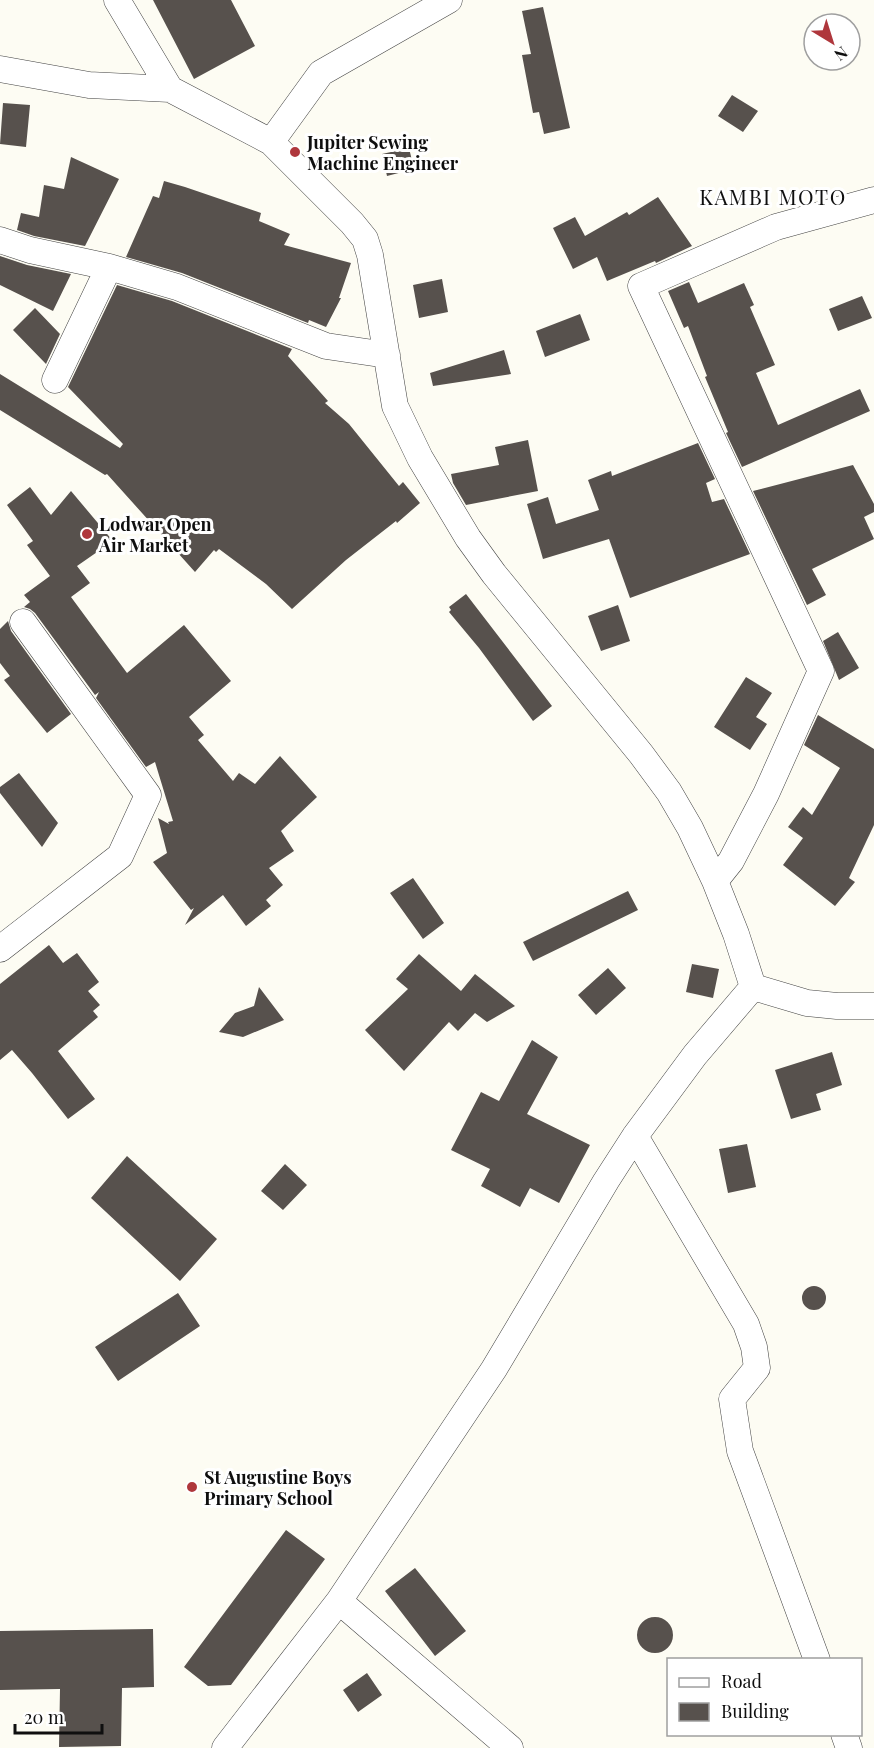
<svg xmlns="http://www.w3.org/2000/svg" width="874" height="1748" font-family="'Playfair Display',serif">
	<rect width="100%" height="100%" fill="#fdfcf3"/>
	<path fill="#57514d" d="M153 0H231L255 46 194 79Z
		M543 7 570 128 544 134 539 112 533 113 522 55 531 54 522 11Z
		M732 95 758 111 743 132 718 116Z
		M3 103 30 105 26 147 0 144Z
		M409 148 414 169 387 176 382 154Z
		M71 157 119 179 85 246 34 236 17 230 21 213 39 217 44 185 64 189Z
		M164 181 185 187 261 213 259 221 290 234 284 245 351 263 339 298H341L326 327 309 320 308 323 182 273 126 257 153 196 159 198Z
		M658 197 692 246 656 263 655 261 607 281 597 257 573 269 553 228 575 217 585 236 627 212 629 215Z
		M0 256 27 265 71 274 53 311 0 285Z
		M442 279 448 312 419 318 413 285Z
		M689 282 698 303 744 283 754 305 750 307 775 365 756 373 778 425 860 389 870 411 742 467 726 433 728 432 705 377 707 376 688 326 684 328 668 291Z
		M117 285 172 301 292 349 288 356 328 401 325 403 349 424 399 486 403 482 420 503 397 523 396 521 346 560 292 609 266 584 219 549 216 552 214 550 195 572 107 474 105 475 0 410V374L120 448 123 444 68 387Z
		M862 296 872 318 838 331 829 309Z
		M35 308 60 334 46 364 13 330Z
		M580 314 590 340 545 357 536 331Z
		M504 350 511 374 433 386 430 373Z
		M528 440 538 491 466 505 453 483 451 474 499 465 495 447Z
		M698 443 715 479 706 483 712 502 724 499 750 554 630 598 609 539 543 559 527 504 548 497 556 524 599 510 588 480 611 471 612 476Z
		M853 465 874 504V512L864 517 874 539 812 569 826 595 807 605 753 491Z
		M30 487 51 515 71 491 113 541 77 566 90 583 71 597 127 673 184 625 231 681 189 717 204 735 198 740 233 781 239 773 255 784 280 756 317 797 281 831 294 851 269 868 283 885 266 900 271 906 246 926 223 895 185 925 194 908 191 910 153 862 167 853 158 818 169 824 168 822 173 821 155 762 146 767 96 698 99 692 95 695 35 613 30 609 24 607 30 602 24 595 50 576 27 545 33 541 7 505Z
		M466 594 552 706 533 721 479 648 449 612 451 610 449 607Z
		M618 605 630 641 601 651 588 616Z
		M8 621 11 631 71 714 47 733 4 680 10 676 0 663V629Z
		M838 632 859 668 839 680 823 641Z
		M746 677 772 693 756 717 767 724 750 750 714 727Z
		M818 715 874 749V825L849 878 855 882 835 906 783 865 803 838 788 827 803 807 812 815 840 768 804 745Z
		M19 773 58 823 42 847 0 793V787Z
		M413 878 444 923 423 939 390 893Z
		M628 891 638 910 533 961 523 942Z
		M49 945 63 963 77 953 99 982 88 991 100 1005 93 1011 98 1017 58 1051 95 1099 68 1119 32 1073 12 1050 0 1060V984Z
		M419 954 461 991 475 974 515 1006 487 1022 475 1013 458 1031 449 1022 404 1071 365 1030 408 989 396 979Z
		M692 964 719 969 713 998 686 992Z
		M608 968 626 988 596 1015 578 995Z
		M259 987 284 1020 243 1037 219 1032 235 1013 254 1006Z
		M532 1040 558 1057 527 1114 590 1145 559 1203 530 1188 520 1207 481 1186 490 1169 451 1150 481 1092 499 1101Z
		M832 1052 842 1085 816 1094 821 1110 791 1119 775 1070Z
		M747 1144 756 1187 728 1193 719 1149Z
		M127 1156 217 1239 180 1281 91 1198Z
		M285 1164 307 1185 283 1210 261 1191Z
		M802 1298a12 12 0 1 1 24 0a12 12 0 1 1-24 0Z
		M178 1293 200 1326 118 1381 95 1347Z
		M286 1530 325 1559 231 1685 208 1686 184 1667Z
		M415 1568 466 1631 435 1656 385 1591Z
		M637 1635a18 18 0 1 1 36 0a18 18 0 1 1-36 0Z
		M153 1629 154 1687 122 1688 121 1746 59 1747 60 1689 0 1690V1631Z
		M367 1673 382 1695 358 1712 343 1690Z"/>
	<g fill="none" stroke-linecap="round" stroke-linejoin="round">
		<defs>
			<path id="street" d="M117 0 170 89
				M0 69 89 85 170 89 271 142 352 223 365 239 370 255 395 406 420 458 468 538 494 574 641 754 669 792 690 828 715 881 736 934 753 987 807 1003 837 1006H874
				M271 142 321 73 449 0
				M0 240 30 250 109 267 177 287 326 346 387 355
				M55 380 109 267
				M715 881 731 861 766 794 821 671 641 286 776 227 874 200
				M0 949 120 856 148 795 23 622
				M635 1136 746 1324 754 1347 757 1368 732 1399 740 1451 817 1660
				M339 1601 510 1748
				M844 1734 849 1748
				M225 1748 339 1601 494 1369 606 1181 635 1136 695 1055 753 987"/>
		</defs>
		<use href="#street" stroke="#424242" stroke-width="27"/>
		<use href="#street" stroke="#fff" stroke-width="26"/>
	</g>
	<g fill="#af373c" stroke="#fff" stroke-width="2">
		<circle cx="295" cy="152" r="6"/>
		<circle cx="87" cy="534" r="6"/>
		<circle cx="192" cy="1487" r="6"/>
	</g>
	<g text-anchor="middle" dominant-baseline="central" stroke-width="6" stroke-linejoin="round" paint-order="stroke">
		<g font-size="18" font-weight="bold" fill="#0f0f0f" stroke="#fff" text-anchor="start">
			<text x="307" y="142">Jupiter Sewing<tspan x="307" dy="21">Machine Engineer</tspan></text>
			<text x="99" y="524">Lodwar Open<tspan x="99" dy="21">Air Market</tspan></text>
			<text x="204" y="1477">St Augustine Boys<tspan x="204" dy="21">Primary School</tspan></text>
		</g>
		<g font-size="21" letter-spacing="1.5" fill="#0f0f0f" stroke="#fff">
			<text x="773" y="196">KAMBI MOTO</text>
		</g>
	</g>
	<rect x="667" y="1658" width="195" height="78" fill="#ffffff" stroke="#9f9f9f" stroke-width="1.5"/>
	<rect x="679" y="1678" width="30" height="9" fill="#ffffff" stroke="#9f9f9f" stroke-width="1.5"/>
	<text x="721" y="1688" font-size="18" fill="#0f0f0f">Road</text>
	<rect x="679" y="1703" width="30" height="18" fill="#57514d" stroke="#9f9f9f" stroke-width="1.5"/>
	<text x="721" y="1718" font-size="18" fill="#0f0f0f">Building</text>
	<g transform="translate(832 42) rotate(142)"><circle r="28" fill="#ffffff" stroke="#9f9f9f" stroke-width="1.5"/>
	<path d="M0-4.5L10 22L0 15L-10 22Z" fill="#af373c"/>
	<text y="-9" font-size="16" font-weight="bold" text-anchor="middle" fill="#0f0f0f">N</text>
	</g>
	<path d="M15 1724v9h87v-9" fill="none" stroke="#0f0f0f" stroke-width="3"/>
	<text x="24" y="1724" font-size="18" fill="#0f0f0f" stroke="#ffffff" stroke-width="4.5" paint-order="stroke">20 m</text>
</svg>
